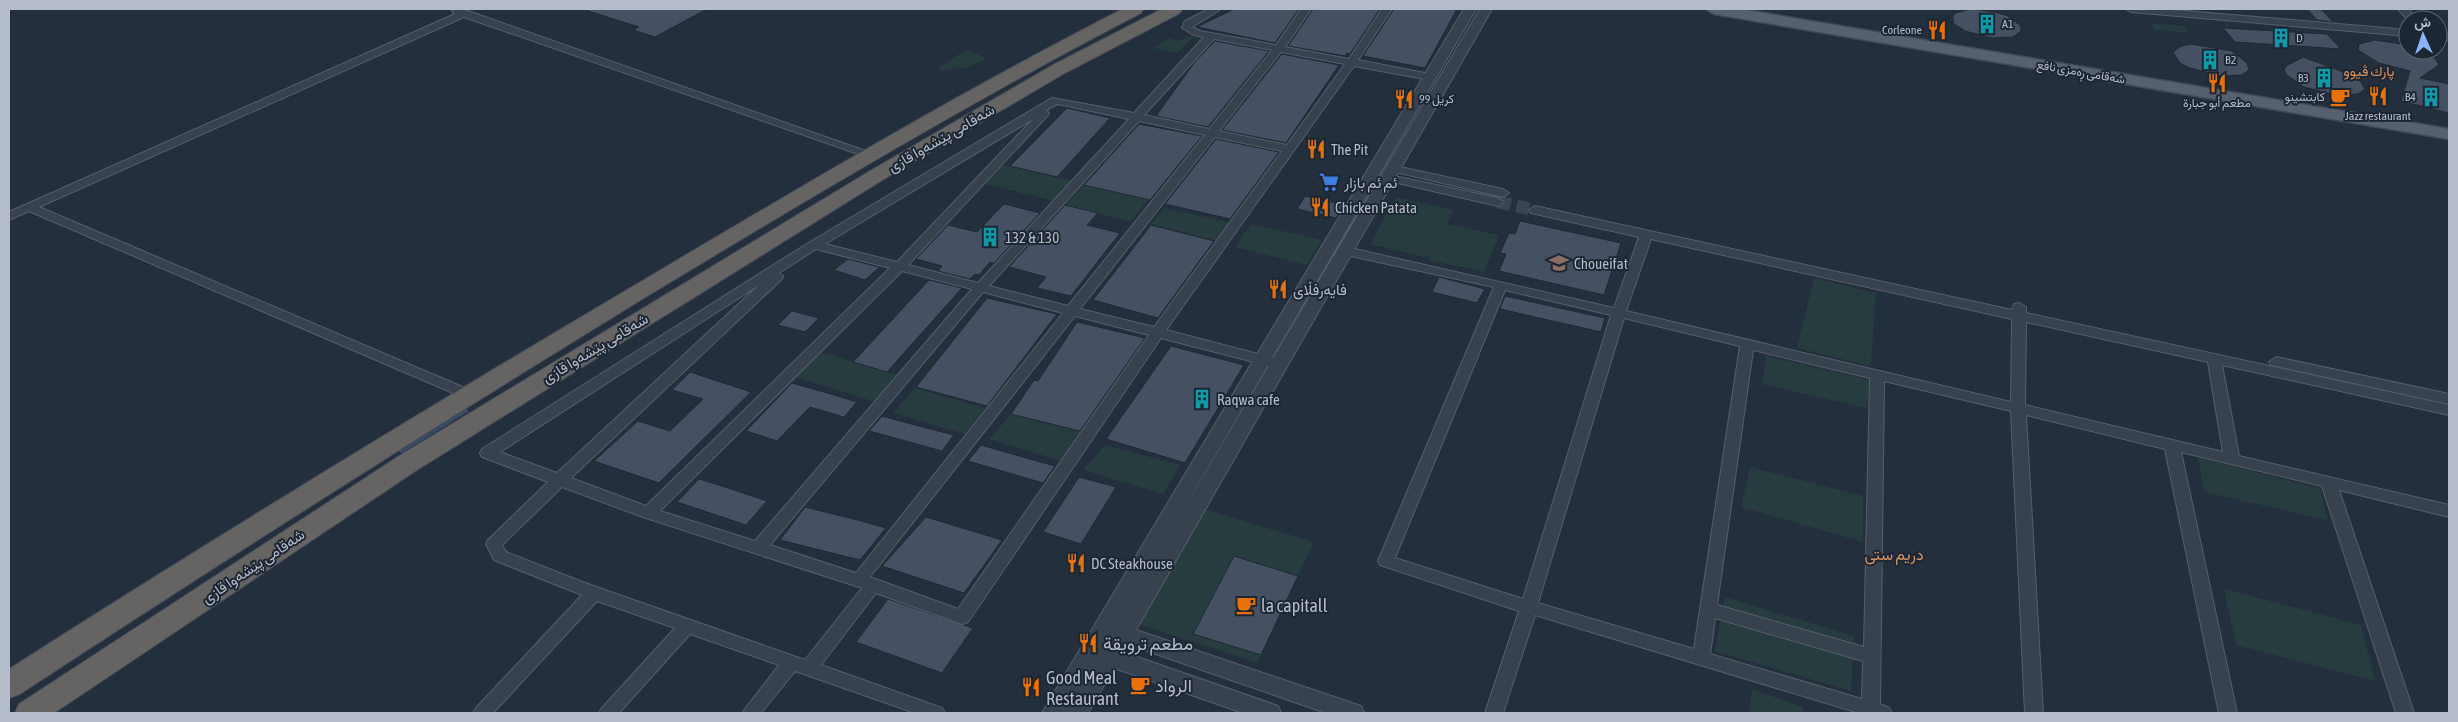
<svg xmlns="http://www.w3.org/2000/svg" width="2458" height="722" font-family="'Asap Condensed',Vazirmatn,sans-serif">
	<rect width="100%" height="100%" fill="#242f3e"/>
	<path fill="#263c3f" d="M2150 23 2184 26 2190 33 2155 30Z
		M1186 37H1194L1177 53 1153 48 1169 38 1179 41Z
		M966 50 987 58 968 67 939 71V67Z
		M996 163 1076 182 1058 202 977 182Z
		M1084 185 1148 200 1130 222 1065 205Z
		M1396 197 1453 210 1447 224 1499 235 1484 272 1429 260 1439 239 1429 258 1370 244Z
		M1164 208 1229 222 1217 241 1151 224Z
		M1251 224 1322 240 1307 265 1235 247Z
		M1814 278 1876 293 1871 366 1797 348Z
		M821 352 900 376 876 402 795 377Z
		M1766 356 1865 379 1871 382 1866 408 1762 384Z
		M915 388 985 408 965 434 893 413Z
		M1011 414 1087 433 1062 461 989 439Z
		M1105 445 1180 465 1163 494 1083 470Z
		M2198 457 2321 489 2327 520 2204 492Z
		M1750 467 1863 496V542L1741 507Z
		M1204 509 1314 542 1257 663 1138 624Z
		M2224 589 2361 625 2375 681 2236 645Z
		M1725 597 1854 636 1851 691 1715 651Z
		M1752 689 1803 707 1802 713H1749Z"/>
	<path fill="#394c67" d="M461 406 469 411 402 453 394 449Z"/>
	<path fill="#455162" stroke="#1f2835" d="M589 9H707L655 37 633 30 639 27 588 11Z
		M1234 9H1299L1275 43 1197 27Z
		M1313 9H1380L1350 54 1347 53 1345 56 1288 46Z
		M1394 9H1457L1425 68 1363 56Z
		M1971 9 1995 12 2008 16 2021 26V31L2013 37 1992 38 1965 31 1953 23V16L1955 13Z
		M2307 9 2322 10 2333 22 2317 20Z
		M2223 28 2327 34 2341 49 2235 42Z
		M2375 40 2408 45V50H2421L2435 58 2439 65 2420 78 2449 84V113L2401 101 2410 71 2379 63 2358 50 2359 44Z
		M1215 41 1269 51 1208 127 1156 116 1194 63Z
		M2191 44 2232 51 2247 63 2249 70 2242 75 2220 76 2190 68 2180 63 2173 52 2181 46Z
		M1282 54 1339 65 1286 143 1222 130Z
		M2303 57 2354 76 2361 82 2365 89 2358 94 2336 95 2304 87 2287 75 2284 70 2286 66Z
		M1067 108 1110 118 1057 177 1010 166Z
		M1139 124 1202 136 1150 200 1084 185Z
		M1216 139 1279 152 1230 219 1165 204Z
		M1305 196 1344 205 1336 218 1297 209Z
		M1004 204 1040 213 994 263 990 262 979 275 975 274 970 279 938 271 942 266 916 259 948 225 977 232Z
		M1065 205 1098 213 1087 225 1120 233 1071 296 1037 288 1046 277 1009 267Z
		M1520 221 1621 243 1604 295 1499 271 1506 254 1500 253 1509 233 1515 234Z
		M1151 225 1214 241 1158 318 1093 300Z
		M848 259 879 267H880L865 280 834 270Z
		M1439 277 1485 289 1477 303 1432 292Z
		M929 280 962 288 887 372 853 362Z
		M1505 296 1605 318 1601 332 1500 309Z
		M987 298 1057 314 987 406 916 387Z
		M792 311 819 318 805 332 778 325Z
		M1077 322 1145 338 1080 431 1011 414 1034 380 1038 381Z
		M1171 346 1244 365 1185 463 1106 439Z
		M690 372 751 392 659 483 594 461 638 421 670 431 703 399 672 390Z
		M792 383 824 392 857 402 844 417 810 407 777 441 746 431Z
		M882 416 915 425 954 435 942 451 869 431Z
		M981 445 1019 456 1055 466 1043 483 968 461Z
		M1079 477 1116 487 1081 544 1043 532Z
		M699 479 722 486 767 501 746 525 677 502Z
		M805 507 858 520 886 528 860 560 780 540Z
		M926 517 1002 540 964 593 882 566Z
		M1234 556 1298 576 1261 655 1193 634Z
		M888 599 973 628 942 673 856 642Z"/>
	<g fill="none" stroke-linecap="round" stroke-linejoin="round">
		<path stroke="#3a4453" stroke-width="13" stroke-dasharray="13 6" stroke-linecap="butt" d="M1498 202 1535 210"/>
		<defs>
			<path id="minor" d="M454 9 468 11 874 154 872 156H864L464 17 39 207 472 391 474 394 467 399 29 211 9 220V212L455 14 452 11Z
				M1209 9H1221L1192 27 1200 31 1276 45 1301 9H1311L1285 47 1349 59 1382 9H1392L1358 60 1430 74 1435 77 1430 80 1354 66 1166 330 1278 359 1280 362 1278 365 1273 367 1161 338 968 622 962 624 876 593 821 665 942 708 945 713H915L795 671 761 713H742L779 665 690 634 619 713H599L602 708 675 628 597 601 493 713H473L476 708 582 595 494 560 486 544 488 540 548 482 482 457 480 453 482 449 810 242 1052 98 1134 113 1204 37 1194 35 1182 28 1185 21ZM1214 39 1272 50 1209 129 1144 115ZM1281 52 1345 64 1287 145 1219 131ZM1058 104 1129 119 978 283 908 265 1048 115 1049 113 1046 110ZM1033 119 897 262 825 244ZM1139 121 1205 135 1068 306 989 286ZM1215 137 1282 151 1154 327 1080 309ZM816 249 890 268 646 506 571 478 782 279 783 276 779 273ZM902 271 972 289 755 541 660 511ZM759 285 557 473 500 452ZM983 292 1063 313 856 573 770 545ZM1075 316 1149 335 958 609 870 577ZM562 487 643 517 862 588 805 660 585 583 506 552 502 545Z
				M2126 9H2162L2408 30V36L2131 12Z
				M2398 9H2408L2418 20H2408Z
				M2438 33 2449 34V40L2438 39Z
				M1395 166 1503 189 1509 193 1503 197 1391 171V167Z
				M1389 175 1498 198 1504 202 1498 206 1385 180V176Z
				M1535 206 2012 310 2014 304 2019 303 2026 307V313L2449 405V415L2222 365 2239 456 2449 505V517L2339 490 2414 713H2396L2322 486 2181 452 2237 713H2219L2165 449 2026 415 2043 713H2025L2011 411 1884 381 1880 704 1889 708 1892 713H1859L1535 615 1503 713H1485L1519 611 1380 565 1378 561 1494 287 1346 255 1340 251 1346 247 1614 308 1639 237 1531 213 1529 210ZM1651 239 2012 319 2011 402 1626 311ZM1505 290 1611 315 1523 599 1395 558ZM1624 318 1740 346 1694 649 1538 603ZM2026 322 2208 362 2223 452 2025 405ZM1753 350 1870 378 1864 647 1717 605ZM1715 618 1863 661 1862 699 1710 654Z
				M2276 357 2449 394V404L2271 365 2269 362Z"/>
			<path id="tertiary" d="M1464 9H1476L1162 546 1480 9H1492L1136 630 1361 706 1364 713H1326L1127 644 1123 652 1278 706 1281 713H1243L1114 668 1088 713H1042Z"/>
			<path id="primary" d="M1706 9H1740L2449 129V139L1714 14Z"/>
			<path id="trunk" d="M1123 9H1143L1141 13C973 100 811 197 649 295 437 425 227 558 20 694L9 698V669C219 535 432 405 647 278 804 185 960 92 1123 9Z
				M1162 9H1182L1180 13 1065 73 884 179 417 470 54 713H15L19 704 399 456 870 171 1053 65Z"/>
		</defs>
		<use href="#minor" stroke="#565f6c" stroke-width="2"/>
		<use href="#tertiary" stroke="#565f6c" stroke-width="2"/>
		<use href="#primary" stroke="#414a57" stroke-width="3"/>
		<use href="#trunk" stroke="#434c59" stroke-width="2"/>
		<use href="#minor" fill="#38414e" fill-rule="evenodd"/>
		<use href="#tertiary" fill="#38414e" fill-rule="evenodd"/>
		<use href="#primary" fill="#56606e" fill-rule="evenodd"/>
		<use href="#trunk" fill="#656462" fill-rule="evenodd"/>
	</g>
	<defs>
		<symbol id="building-bare" viewBox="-9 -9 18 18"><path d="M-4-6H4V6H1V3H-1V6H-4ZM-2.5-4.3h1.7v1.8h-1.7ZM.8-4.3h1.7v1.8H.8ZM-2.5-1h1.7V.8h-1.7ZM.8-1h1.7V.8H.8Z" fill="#0f9aa8" stroke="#1d2633" stroke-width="2.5" paint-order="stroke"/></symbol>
		<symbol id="restaurant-bare" viewBox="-9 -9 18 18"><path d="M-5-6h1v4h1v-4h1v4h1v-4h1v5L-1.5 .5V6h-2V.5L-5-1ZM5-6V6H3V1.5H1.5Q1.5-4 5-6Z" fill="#e8710a" stroke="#1d2633" stroke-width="2.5" paint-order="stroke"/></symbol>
		<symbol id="cafe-bare" viewBox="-9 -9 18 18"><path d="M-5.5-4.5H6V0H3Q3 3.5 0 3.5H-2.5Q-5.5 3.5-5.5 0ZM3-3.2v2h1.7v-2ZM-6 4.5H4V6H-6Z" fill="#e8710a" stroke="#1d2633" stroke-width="2.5" paint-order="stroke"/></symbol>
		<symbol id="supermarket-bare" viewBox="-9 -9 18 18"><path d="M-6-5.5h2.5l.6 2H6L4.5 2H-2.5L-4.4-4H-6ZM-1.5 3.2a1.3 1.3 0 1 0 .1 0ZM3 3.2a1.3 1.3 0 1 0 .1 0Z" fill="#3f7fe0" stroke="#1d2633" stroke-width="2.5" paint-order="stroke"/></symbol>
		<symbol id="school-bare" viewBox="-9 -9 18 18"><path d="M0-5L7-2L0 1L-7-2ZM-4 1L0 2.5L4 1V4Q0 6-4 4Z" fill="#8d6e63" stroke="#1d2633" stroke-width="2.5" paint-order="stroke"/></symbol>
	</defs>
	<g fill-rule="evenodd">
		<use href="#building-bare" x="1973" y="10" width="28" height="28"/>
		<use href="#restaurant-bare" x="1923" y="16" width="28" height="28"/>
		<use href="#building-bare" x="2267" y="24" width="28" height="28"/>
		<use href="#building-bare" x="2196" y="46" width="28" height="28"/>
		<use href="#building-bare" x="2310" y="64" width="28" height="28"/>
		<use href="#restaurant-bare" x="2203" y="69" width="28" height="28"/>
		<use href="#restaurant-bare" x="2364" y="82" width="28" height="28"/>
		<use href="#cafe-bare" x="2326" y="83" width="28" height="28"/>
		<use href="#building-bare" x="2417" y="83" width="28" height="28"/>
		<use href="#restaurant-bare" x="1390" y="85" width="28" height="28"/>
		<use href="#restaurant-bare" x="1302" y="135" width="28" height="28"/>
		<use href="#supermarket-bare" x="1315" y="168" width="28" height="28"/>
		<use href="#restaurant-bare" x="1306" y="193" width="28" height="28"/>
		<use href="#building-bare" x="976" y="223" width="28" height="28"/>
		<use href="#school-bare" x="1545" y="249" width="28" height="28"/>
		<use href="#restaurant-bare" x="1264" y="275" width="28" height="28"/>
		<use href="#building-bare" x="1188" y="385" width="28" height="28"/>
		<use href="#restaurant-bare" x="1062" y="549" width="28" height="28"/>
		<use href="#cafe-bare" x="1232" y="591" width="28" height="28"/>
		<use href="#restaurant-bare" x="1074" y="629" width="28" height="28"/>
		<use href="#cafe-bare" x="1126" y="671" width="28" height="28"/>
		<use href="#restaurant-bare" x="1017" y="673" width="28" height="28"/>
	</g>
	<g text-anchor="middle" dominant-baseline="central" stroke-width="4" stroke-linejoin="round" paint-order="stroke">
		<g font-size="12" fill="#b4bcc9" stroke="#1d2633" text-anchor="start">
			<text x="2002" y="24">A1</text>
			<text x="1922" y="30" text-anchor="end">Corleone</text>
			<text x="2296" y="38">D</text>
			<text x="2225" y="60">B2</text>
			<text x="2309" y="78" text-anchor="end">B3</text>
			<text x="2325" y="97" text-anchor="end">كابتشينو</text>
			<text x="2416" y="97" text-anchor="end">B4</text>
			<text x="1419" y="99">99 كريل</text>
			<text x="2217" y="103" text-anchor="middle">مطعم أبو جبارة</text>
			<text x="2378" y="116" text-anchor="middle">Jazz restaurant</text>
		</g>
		<g font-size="12" fill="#b4bcc9" stroke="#1d2633">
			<text transform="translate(2081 72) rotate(10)">شەقامی ڕەمزی نافع</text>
		</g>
		<g font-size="14" fill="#d59563" stroke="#1d2633">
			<text x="2369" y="71">پارك ڤیوو</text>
		</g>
		<g font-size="15" fill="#b4bcc9" stroke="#1d2633">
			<text transform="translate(941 138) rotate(-30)">شەقامی پێشەوا قازی</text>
			<text transform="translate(595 348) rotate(-31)">شەقامی پێشەوا قازی</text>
			<text transform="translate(253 566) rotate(-34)">شەقامی پێشەوا قازی</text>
		</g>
		<g font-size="15" fill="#b4bcc9" stroke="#1d2633" text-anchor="start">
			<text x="1331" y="149">The Pit</text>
			<text x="1344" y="182">ئم ئم بازار</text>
			<text x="1335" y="207">Chicken Patata</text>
			<text x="1005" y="237">132 &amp; 130</text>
			<text x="1574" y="263">Choueifat</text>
			<text x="1293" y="289">فايەرفڵای</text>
			<text x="1217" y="399">Raqwa cafe</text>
			<text x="1091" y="563">DC Steakhouse</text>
		</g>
		<g font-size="16" fill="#d59563" stroke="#1d2633">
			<text x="1894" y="554">دریم ستی</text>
		</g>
		<g font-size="18" fill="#b4bcc9" stroke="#1d2633" text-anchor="start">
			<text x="1261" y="605">la capitall</text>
			<text x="1103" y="643">مطعم ترويقة</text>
			<text x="1046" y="677">Good Meal<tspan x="1046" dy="21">Restaurant</tspan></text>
			<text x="1155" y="685">الرواد</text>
		</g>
	</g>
	<rect width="2458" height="722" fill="none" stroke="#b4bcc9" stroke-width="20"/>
	<g transform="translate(2423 35) rotate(357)"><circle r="24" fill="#1d2633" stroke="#59626f"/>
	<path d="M0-4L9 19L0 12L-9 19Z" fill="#8ab4f8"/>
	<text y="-8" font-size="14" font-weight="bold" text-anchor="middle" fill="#b4bcc9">ش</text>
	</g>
</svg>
